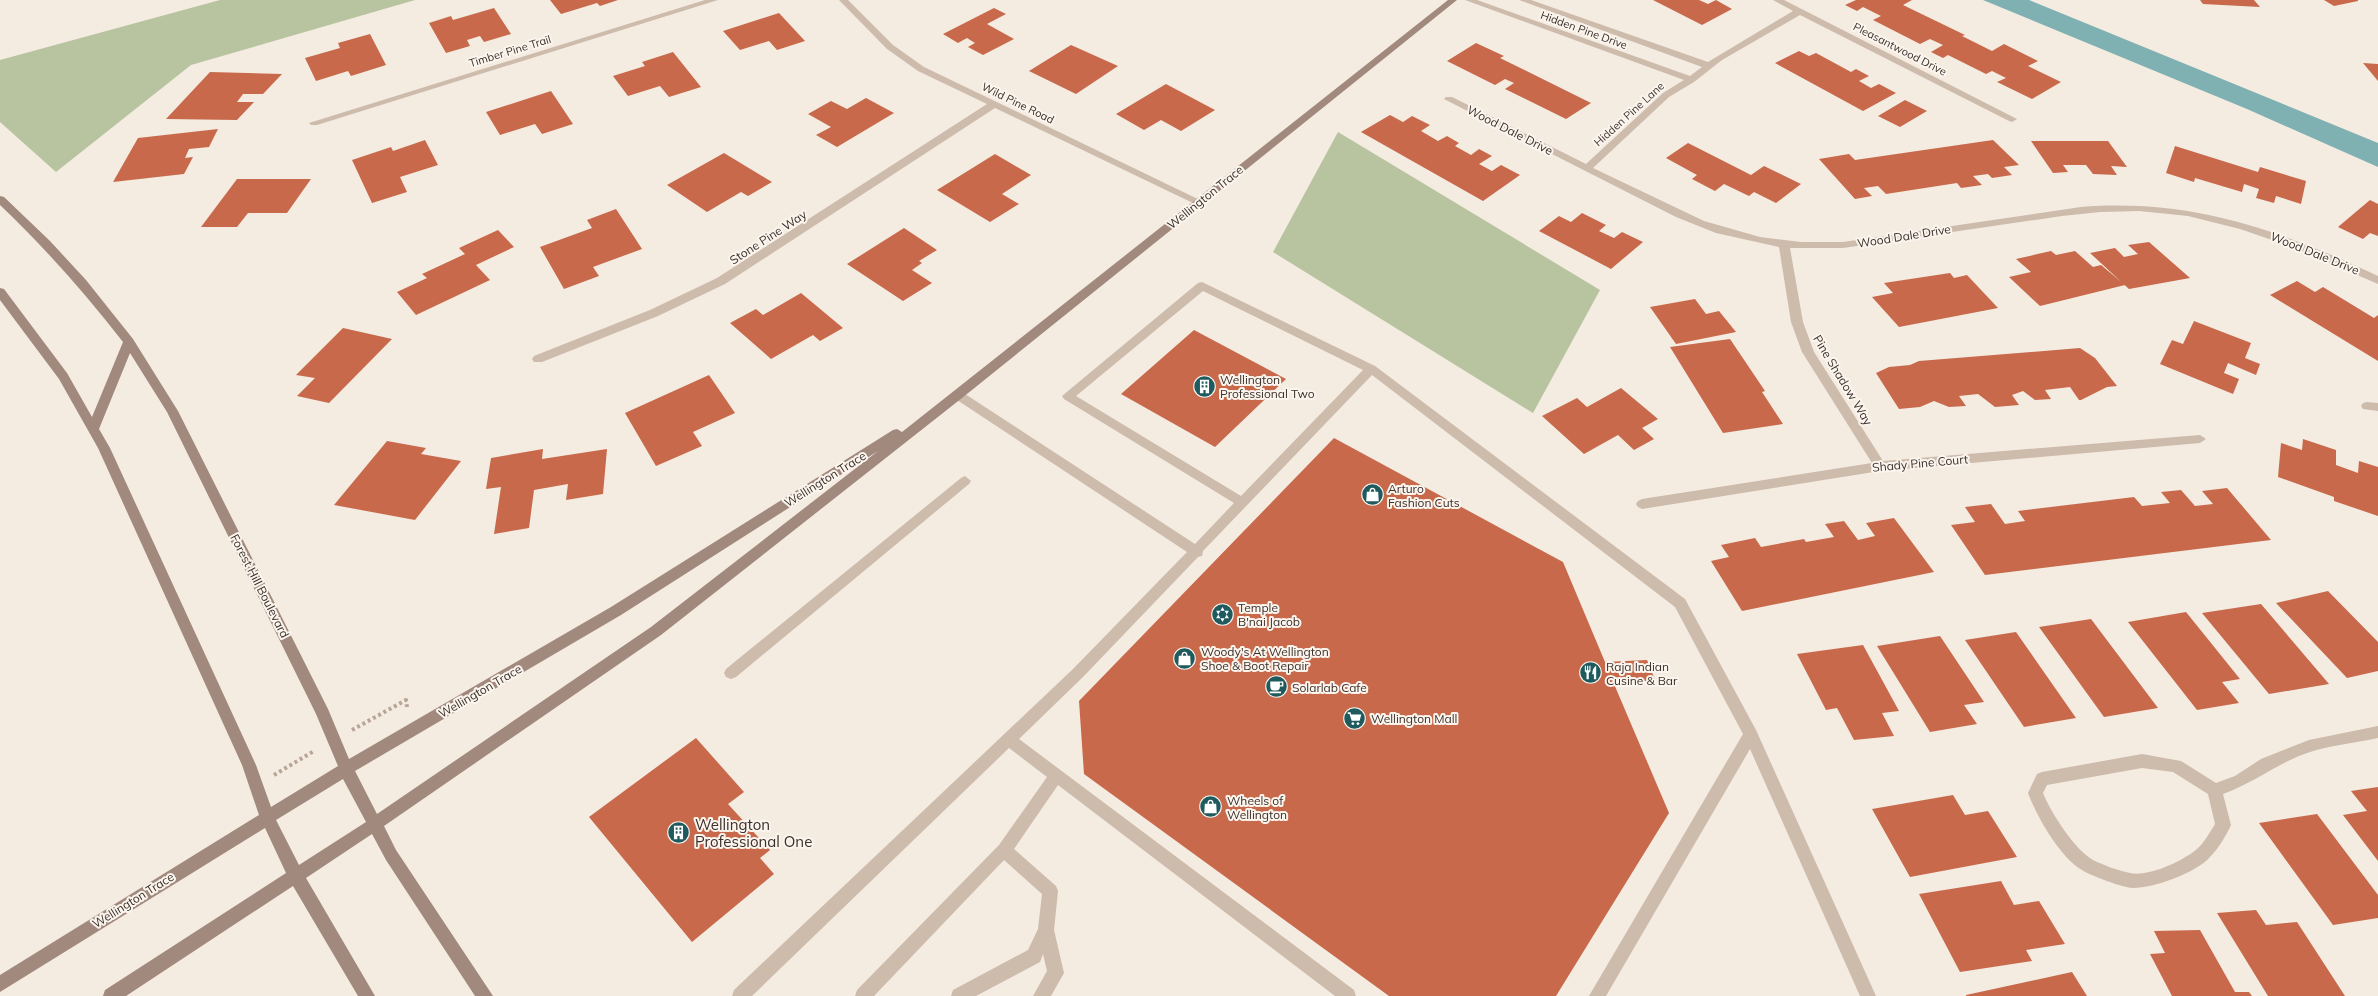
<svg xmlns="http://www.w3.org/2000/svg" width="2378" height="996" font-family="Mulish,sans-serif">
	<rect width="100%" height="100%" fill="#f4ebe1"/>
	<path fill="#b8c4a0" d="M220 0H415L191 65 56 172 0 122V60Z
		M1338 132 1600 290 1533 413 1273 252Z"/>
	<path fill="#7fb0b2" d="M1983 0H2029L2378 143V167L2247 109Z"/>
	<path fill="#c8694b" d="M550 0H618L600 6 597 3 561 14Z
		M1653 0H1699L1708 4 1716 0 1732 9 1702 25Z
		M1856 0H1912L1903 5 1965 35 1962 36 1992 51 2004 44 2038 61 2028 66 2061 82 2032 99 1997 82 2006 78 1992 71 1986 74 1948 55 1943 58 1931 52 1943 45 1930 39 1920 44 1873 20 1881 16 1863 7 1857 11 1845 5Z
		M2200 0H2254L2260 7 2203 4Z
		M2324 0H2358V1L2334 6Z
		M494 8 511 34 484 42 480 36 467 40 470 46 446 53 429 23 451 16 453 20Z
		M994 8 1006 14 987 24 1014 39 983 55 968 47 975 43 967 38 958 43 943 34Z
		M779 13 805 41 777 50 769 41 740 50 723 31Z
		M370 34 386 65 351 76 348 71 316 81 305 58 340 48 338 43Z
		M1476 43 1504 56 1500 58 1591 103 1566 119 1505 89 1514 83 1505 79 1495 85 1447 61Z
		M1071 45 1118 66 1076 94 1029 71Z
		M1799 51 1809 56 1816 53 1851 72 1856 69 1869 76 1859 81 1871 88 1879 84 1896 93 1863 111 1775 63Z
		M673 52 701 87 669 97 660 86 628 96 613 76 645 66 642 62Z
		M2363 63 2378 64V81Z
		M210 72 282 74 263 94H243L237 102H254L237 120 166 119Z
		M1166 84 1215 110 1181 131 1161 120 1144 130 1116 114Z
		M551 91 573 124 542 134 535 124 500 135 486 112Z
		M866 98 894 113 837 147 816 135 831 127 808 114 831 101 847 109Z
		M1905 100 1927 111 1900 127 1878 116Z
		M1390 115 1403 122 1412 116 1430 125 1421 131 1438 141 1447 136 1459 143 1455 146 1471 155 1479 149 1492 156 1479 164 1492 171 1501 165 1520 175 1483 201 1361 132Z
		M218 129 209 147 189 149 185 158 193 157 184 174 113 182 138 138Z
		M425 140 438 165 400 177 407 192 372 203 352 160 391 147 393 151Z
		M1993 140 2019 165 2004 167 2012 175 1992 178 1988 174 1973 176 1982 185 1961 188 1957 183 1886 194 1878 186 1864 188 1872 196 1855 199 1819 159 1849 154 1855 160Z
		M2031 141H2108L2127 167 2111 166 2117 175 2093 174 2086 165H2063L2068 172 2053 173Z
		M1688 143 1751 175 1764 166 1801 184 1776 203 1754 192 1749 196 1724 184 1715 191 1692 179 1697 175 1666 158Z
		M2175 146 2258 172 2260 167 2306 181 2301 204 2276 196 2274 203 2256 198 2259 189 2244 184 2242 192 2195 178 2194 182 2166 173Z
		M724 153 772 182 748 196 741 192 707 212 667 185Z
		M995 154 1031 175 1002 194 1019 204 990 222 937 190Z
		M237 179H311L287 213H248L237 227H201Z
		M2370 200 2378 204V236L2370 233 2363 239 2338 227Z
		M616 209 642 249 593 267 599 276 564 289 540 247 592 228 587 220Z
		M1582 213 1606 225 1599 231 1614 238 1622 232 1643 242 1611 269 1539 231 1559 216 1571 222Z
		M904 228 937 250 919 261 922 263 912 270 932 283 903 301 847 264Z
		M498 230 514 247 476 265 490 280 416 315 397 292 427 278 422 274 465 254 459 248Z
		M2149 242 2190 278 2129 289 2090 253 2115 248 2124 257 2138 254 2128 245Z
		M2051 251 2056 255 2075 251 2093 267 2101 265 2125 285 2040 306 2009 277 2031 272 2016 259Z
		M1950 273 1954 278 1967 275 1998 308 1899 327 1872 297 1893 293 1884 283Z
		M2297 281 2315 292 2323 287 2374 318 2378 315V361L2270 295Z
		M801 293 843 328 820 341 813 335 771 359 730 323 756 309 763 315Z
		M1695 299 1706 314 1719 311 1736 332 1676 344 1650 307Z
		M2194 321 2251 343 2245 358 2260 364 2256 375 2228 363 2224 373 2239 379 2233 394 2160 364 2172 340 2183 344Z
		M343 328 392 339 329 403 297 396 315 378 296 375Z
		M1194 330 1286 379 1215 447 1121 394Z
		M1730 339 1765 391 1762 392 1783 424 1723 433 1670 347Z
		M2080 348 2095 358 2117 386 2107 387 2081 400H2079L2070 387 2045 390 2051 399 2035 400 2023 391 2012 395 2019 405 1995 407 1978 394 1959 396 1966 406 1949 407 1934 401 1920 407 1899 409 1876 373 1889 367 1910 365 1919 361Z
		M709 375 735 413 693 432 702 446 656 466 625 413Z
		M1621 388 1658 419 1642 428 1654 439 1634 450 1618 435 1584 454 1542 416 1577 398 1587 407Z
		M1334 438 1563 562 1605 662 1647 660 1655 680 1614 684 1669 813 1556 996H1389L1084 774 1079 701Z
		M2303 439 2336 450V465L2358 473 2359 461 2378 467V516L2334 501V497L2278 477 2281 443 2302 450Z
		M387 441 426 448 421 454 461 461 415 520 334 505Z
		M543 449 542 459 607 449 603 494 566 500 568 484 534 490 529 528 494 534 501 487 486 489 491 458Z
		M2227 488 2271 540 1985 575 1951 525 1975 522 1965 507 1991 504 2005 524 2025 521 2018 511 2134 497 2142 506 2170 503 2161 492 2181 490 2195 506 2213 504 2202 491Z
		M1894 518 1934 572 1742 611 1711 561 1729 557 1721 545 1755 538 1761 547 1804 539 1806 542 1834 537 1825 524 1844 521 1858 540 1875 536 1866 523Z
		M2328 591 2378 642V671L2347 678 2276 603Z
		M2261 604 2329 684 2269 694 2202 613Z
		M2186 612 2240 679 2222 682 2239 703 2197 710 2128 622Z
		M2091 619 2158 708 2104 717 2039 627Z
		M2016 632 2076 718 2024 727 1965 640Z
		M1940 636 1984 702 1964 705 1977 724 1930 732 1877 646Z
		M1863 645 1899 711 1882 713 1894 736 1854 740 1837 708 1826 710 1797 654Z
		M696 738 744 792 728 804 770 850 760 858 774 874 692 942 589 817Z
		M2378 787V861L2343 815 2367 811 2351 791Z
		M1953 795 1965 815 1988 811 2017 857 1910 877 1872 809Z
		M2317 814 2378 895V918L2333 925 2259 823Z
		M2001 881 2014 905 2039 901 2065 944 2026 950 2032 961 1960 972 1919 894Z
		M2256 910 2266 925 2297 922 2345 996H2268L2217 913Z
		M2200 930 2235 992H2249L2252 996H2172L2150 954 2165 953 2154 931Z
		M2072 972 2087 996H1966V995Z"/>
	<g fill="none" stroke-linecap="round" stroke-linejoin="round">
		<path stroke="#b9a596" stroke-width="4" stroke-dasharray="3 3" stroke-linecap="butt" d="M352 730 406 700 407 707
			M274 775 314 751"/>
		<path fill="#cdbbac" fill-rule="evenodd" d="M1202 282 1375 366 1685 599 1756 730 1876 996H1860L1750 749 1606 996H1589L1743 734 1675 607 1372 375 1203 551 1202 556 1198 557 1083 677 1019 739 1354 990 1356 996H1335L1058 785 1014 849 1056 886 1058 891 1054 930 1064 973 1051 996H1033L1047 971 1043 954 1040 962 976 996H951L953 990 1028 950 1038 929 1042 894 1004 860 874 996H855L857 990 999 845 1047 777 1009 748 752 996H732L734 990 1073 669 1187 552 954 398 952 395 954 392H962L1195 544 1234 503 1064 399 1062 396 1198 283ZM1203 291 1363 370 1241 496 1076 396Z
			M965 476 971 481 969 484 736 677 731 679 726 677 724 673 726 669 961 478Z"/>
		<path fill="#cdbbac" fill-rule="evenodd" d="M705 0H718L317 125H311L309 123Z
			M839 0H848L893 45 924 67 1204 202 1199 205 1195 204 995 108 725 284 658 316 542 362H534L532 359 534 356 650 310 717 278 987 104 918 71 887 49Z
			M1465 0H1477L1690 76 1702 67 1519 0H1531L1708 62 1793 11 1773 0H1784L2017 119 2012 122 2009 121 1800 15 1722 60 1694 82 1669 97 1593 168 1704 221 1760 237 1801 242H1843L2081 207C2191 198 2280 230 2378 276V284L2295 248 2240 229 2188 216 2139 211 2100 212 2062 216 1843 248H1790L1803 322 1814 352 1883 461 2200 435 2206 439 2200 443 1880 471 1642 509 1638 507 1636 504 1638 501 1642 499 1872 463 1802 352 1791 322 1779 247 1716 233 1676 217 1444 99 1446 97H1452L1586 164 1663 93 1684 80Z
			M2367 402 2378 403V411L2363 409 2361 406 2363 403Z
			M2378 726V738C2356 743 2332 745 2310 752 2279 762 2254 783 2223 794L2231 825C2226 836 2218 849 2210 857 2196 873 2154 888 2133 888 2124 888 2091 876 2082 870 2060 857 2037 817 2028 793L2037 774 2042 772 2142 754 2181 761 2216 783 2235 776 2261 759 2309 740ZM2142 768 2173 772 2208 794 2215 824C2210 832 2204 843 2197 849 2183 861 2149 877 2130 873 2119 871 2103 865 2093 860 2075 850 2051 813 2043 793L2047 785Z"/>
		<path fill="#a18a7d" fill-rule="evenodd" d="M1448 0H1457L962 398 661 635 384 826 396 850 493 996H475L386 860 372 834 306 878 375 996H358L293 886 126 996H103L105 990 286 873 265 828 0 992V975L259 815 242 765 98 448 59 379 0 300V288L4 289 67 373 92 417 123 342C85 293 45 248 0 205V196L4 197 50 241 86 280 133 339 178 411 328 709 349 759 611 607 893 430 897 429 902 432ZM130 353 167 412 316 714 338 766 271 807 256 765 110 448 99 429ZM878 451 651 627 377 814 355 771 621 615ZM343 779 366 822 299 865 276 820Z"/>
	</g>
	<defs>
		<symbol id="building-disc" viewBox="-11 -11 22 22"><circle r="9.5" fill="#1f5a5e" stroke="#fbf5ee"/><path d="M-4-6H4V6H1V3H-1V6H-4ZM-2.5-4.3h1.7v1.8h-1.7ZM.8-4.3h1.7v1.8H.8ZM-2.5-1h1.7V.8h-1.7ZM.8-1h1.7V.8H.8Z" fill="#fff"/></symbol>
		<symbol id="shop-disc" viewBox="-11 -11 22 22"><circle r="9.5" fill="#1f5a5e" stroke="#fbf5ee"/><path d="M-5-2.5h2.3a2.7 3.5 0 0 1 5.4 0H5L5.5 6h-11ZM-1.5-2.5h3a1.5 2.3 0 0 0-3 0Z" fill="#fff"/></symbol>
		<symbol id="synagogue-disc" viewBox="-11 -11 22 22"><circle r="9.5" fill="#1f5a5e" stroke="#fbf5ee"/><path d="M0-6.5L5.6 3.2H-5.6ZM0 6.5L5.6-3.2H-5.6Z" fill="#fff"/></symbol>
		<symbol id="restaurant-disc" viewBox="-11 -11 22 22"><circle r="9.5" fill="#1f5a5e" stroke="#fbf5ee"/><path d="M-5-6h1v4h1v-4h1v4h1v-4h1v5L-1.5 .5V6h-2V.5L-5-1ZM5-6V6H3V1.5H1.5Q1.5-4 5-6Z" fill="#fff"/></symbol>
		<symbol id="cafe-disc" viewBox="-11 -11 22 22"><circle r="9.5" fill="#1f5a5e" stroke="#fbf5ee"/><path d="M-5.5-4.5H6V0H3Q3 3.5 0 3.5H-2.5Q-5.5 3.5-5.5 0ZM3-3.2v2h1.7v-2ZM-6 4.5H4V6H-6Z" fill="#fff"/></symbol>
		<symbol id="supermarket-disc" viewBox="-11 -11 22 22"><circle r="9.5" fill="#1f5a5e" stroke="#fbf5ee"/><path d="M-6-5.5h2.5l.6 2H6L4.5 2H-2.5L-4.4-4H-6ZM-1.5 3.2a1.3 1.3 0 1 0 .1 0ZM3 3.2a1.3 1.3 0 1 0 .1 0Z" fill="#fff"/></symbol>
	</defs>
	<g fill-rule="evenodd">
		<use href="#building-disc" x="1192" y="374" width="25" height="25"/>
		<use href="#shop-disc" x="1360" y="482" width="25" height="25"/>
		<use href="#synagogue-disc" x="1210" y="602" width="25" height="25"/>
		<use href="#shop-disc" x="1172" y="646" width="25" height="25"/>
		<use href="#restaurant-disc" x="1578" y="660" width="25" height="25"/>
		<use href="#cafe-disc" x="1264" y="674" width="25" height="25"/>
		<use href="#supermarket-disc" x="1342" y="706" width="25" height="25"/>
		<use href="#shop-disc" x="1198" y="794" width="25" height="25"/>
		<use href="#building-disc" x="666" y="820" width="25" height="25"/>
	</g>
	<g text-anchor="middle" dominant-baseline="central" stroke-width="4" stroke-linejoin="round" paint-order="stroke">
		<g font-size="11" fill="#3b302b" stroke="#fbf5ee">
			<text transform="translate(1584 30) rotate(20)">Hidden Pine Drive</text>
			<text transform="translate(1900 49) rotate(27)">Pleasantwood Drive</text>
			<text transform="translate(510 51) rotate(-17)">Timber Pine Trail</text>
			<text transform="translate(1018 103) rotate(26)">Wild Pine Road</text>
			<text transform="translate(1629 114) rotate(-42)">Hidden Pine Lane</text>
		</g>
		<g font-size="12" fill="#3b302b" stroke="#fbf5ee">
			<text transform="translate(1510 130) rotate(27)">Wood Dale Drive</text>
			<text transform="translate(1205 197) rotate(-39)">Wellington Trace</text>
			<text transform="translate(1904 236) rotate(-9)">Wood Dale Drive</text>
			<text transform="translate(768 237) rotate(-33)">Stone Pine Way</text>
			<text transform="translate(2315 253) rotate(22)">Wood Dale Drive</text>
			<text transform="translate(1843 380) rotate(59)">Pine Shadow Way</text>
			<text transform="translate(1920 463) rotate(-5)">Shady Pine Court</text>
			<text transform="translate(825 479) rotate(-32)">Wellington Trace</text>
			<text transform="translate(260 586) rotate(63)">Forest Hill Boulevard</text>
			<text transform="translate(480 691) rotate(-30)">Wellington Trace</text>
			<text transform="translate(133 900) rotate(-32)">Wellington Trace</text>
		</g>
		<g font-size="12" fill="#3b302b" stroke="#fbf5ee" text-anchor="start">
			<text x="1220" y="379">Wellington<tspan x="1220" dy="14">Professional Two</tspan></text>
			<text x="1388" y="488">Arturo<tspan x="1388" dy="14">Fashion Cuts</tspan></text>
			<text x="1238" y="607">Temple<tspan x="1238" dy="14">B'nai Jacob</tspan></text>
			<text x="1201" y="651">Woody's At Wellington<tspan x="1201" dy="14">Shoe &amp; Boot Repair</tspan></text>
			<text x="1606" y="666">Raja Indian<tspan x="1606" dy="14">Cusine &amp; Bar</tspan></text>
			<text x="1292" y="687">Solarlab Cafe</text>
			<text x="1371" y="718">Wellington Mall</text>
			<text x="1227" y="800">Wheels of<tspan x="1227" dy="14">Wellington</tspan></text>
		</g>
		<g font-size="15" fill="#3b302b" stroke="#fbf5ee" text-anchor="start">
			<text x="695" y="824">Wellington<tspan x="695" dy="17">Professional One</tspan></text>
		</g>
	</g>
</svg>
